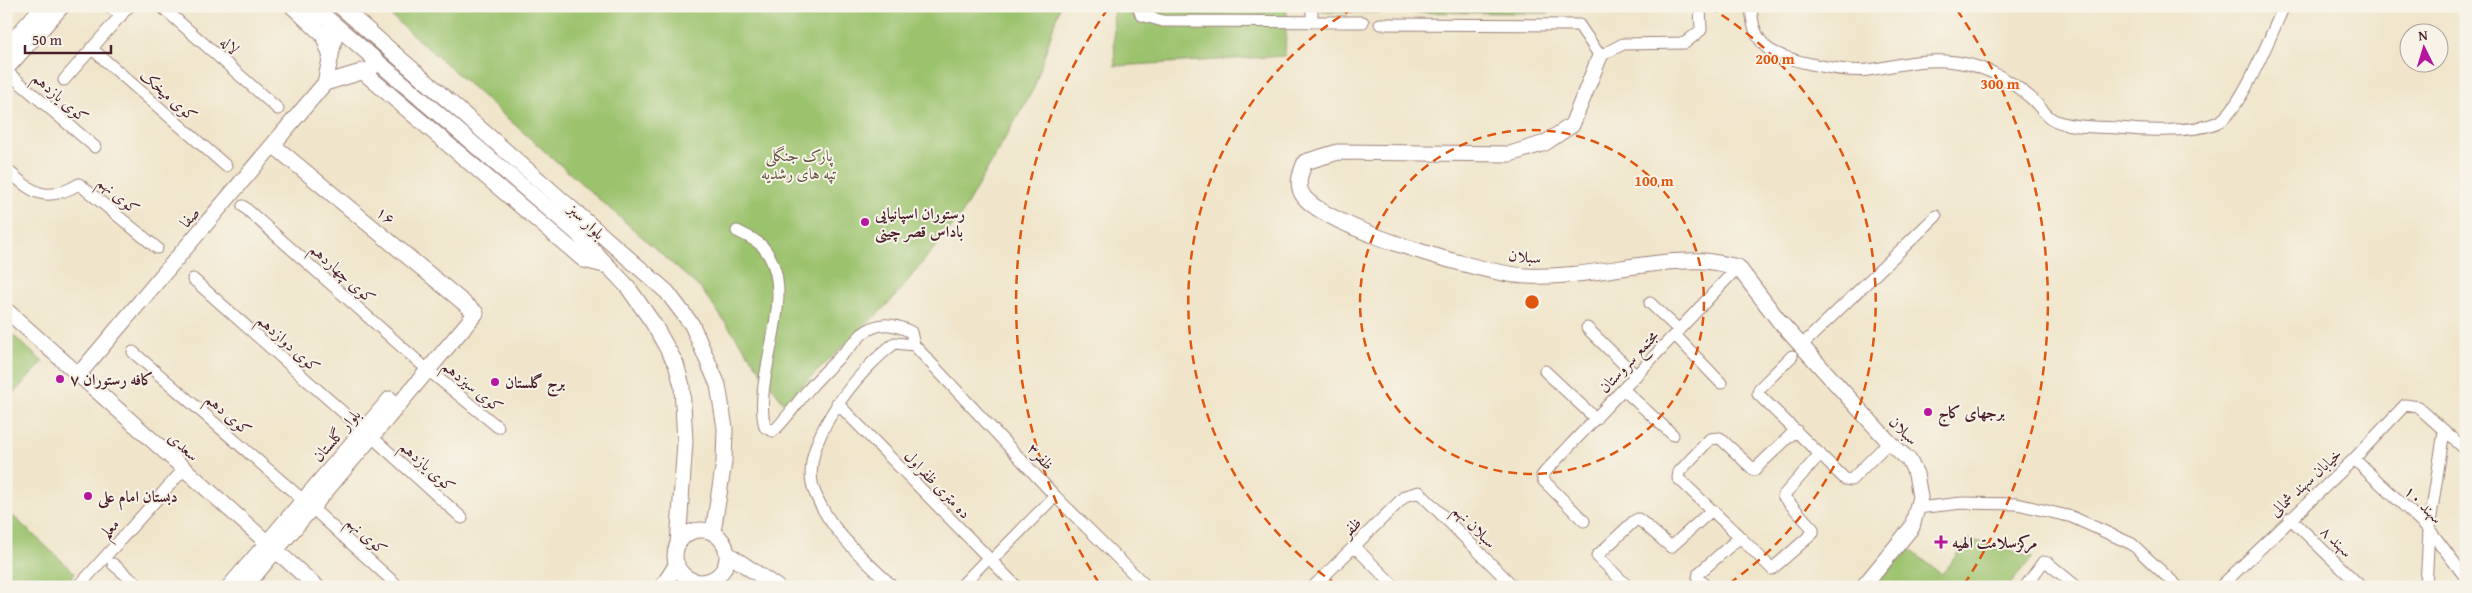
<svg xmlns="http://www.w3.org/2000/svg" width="2472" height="593" font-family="'Gentium Book Plus',Amiri,serif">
	<rect width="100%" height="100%" fill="#f7f3e8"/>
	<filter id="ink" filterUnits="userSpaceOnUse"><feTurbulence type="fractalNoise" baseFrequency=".02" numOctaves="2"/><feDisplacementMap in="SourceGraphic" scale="10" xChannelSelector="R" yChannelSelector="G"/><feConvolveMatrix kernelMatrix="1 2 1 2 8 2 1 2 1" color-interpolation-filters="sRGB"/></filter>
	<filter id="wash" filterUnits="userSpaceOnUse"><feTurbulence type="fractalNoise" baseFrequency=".0096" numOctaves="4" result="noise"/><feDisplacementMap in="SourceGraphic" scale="20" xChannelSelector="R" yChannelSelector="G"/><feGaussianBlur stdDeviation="1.12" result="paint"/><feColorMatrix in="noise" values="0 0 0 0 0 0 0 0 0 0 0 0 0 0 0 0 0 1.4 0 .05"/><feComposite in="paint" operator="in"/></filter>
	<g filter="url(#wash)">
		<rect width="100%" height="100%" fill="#f0e5ca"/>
		<path fill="#9bc26d" stroke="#72704c" d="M380 6H1060L1034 88 961 215 892 300 784 403 701 289Z
			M1113 6H1287L1285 56 1115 66Z
			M1322 6H1552L1549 13 1322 12Z
			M6 329 43 362 6 401Z
			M13 516 75 573 64 587H6V524Z
			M1968 539 2033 557 2008 587H1873L1910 549 1941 574 1947 568Z"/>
	</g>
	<g filter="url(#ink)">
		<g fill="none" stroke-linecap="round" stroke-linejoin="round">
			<defs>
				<path id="street" d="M109 6 121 16
					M161 6 278 109
					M1138 6 1141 15 1163 21 1363 22
					M1312 6V22
					M1751 6C1752 22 1754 35 1766 47 1781 61 1848 73 1868 70 1895 66 1919 59 1946 61 1979 63 2007 77 2031 98 2038 104 2044 114 2052 119 2066 128 2103 127 2119 128 2144 131 2199 133 2220 121 2241 110 2273 30 2284 6
					M1380 24 1579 25 1600 56 1623 44 1685 43 1701 30 1700 6
					M91 48 226 166
					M6 71 95 147
					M64 80 129 6
					M6 169C33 193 45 204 79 184L157 248
					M243 206 421 364
					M737 231C745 235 757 240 763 247 802 293 751 374 765 427L773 431C780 427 800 399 808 390 825 370 845 353 862 334 879 321 893 323 911 332L914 345 1055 496 1147 587
					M193 279 363 430
					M1650 303 1679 330
					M1587 328 1636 376
					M1675 335 1721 383
					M1801 346 1936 216
					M133 352 303 500
					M1792 356 1759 389 1758 394 1845 479 1851 480 1889 442
					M428 370 498 427
					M1545 371 1596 419
					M1624 390 1673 435
					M837 403 1017 587
					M372 437 462 518
					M2354 459 2429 529 2466 578
					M312 508 399 587
					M1917 508 1962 503 2017 504 2072 517 2132 544 2178 587
					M2290 518 2361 587
					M1584 521 1544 481 1542 476 1545 472 1738 267
					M1740 537 1678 478 1679 472 1710 439 1720 438 1754 470 1796 430
					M1354 546 1395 587
					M991 561 1055 496
					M113 564 140 587
					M78 587 184 469
					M893 587C864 559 830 531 815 493 795 446 859 369 895 343L914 345
					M960 587 988 558
					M1313 587 1405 496 1419 492 1514 587
					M1628 587 1597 556 1634 521 1638 519 1642 522 1671 547 1712 510
					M1707 587 1698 578 1699 573 1740 537 1772 569 1813 533V529L1783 496 1820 454
					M2025 587 2043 562 2048 563 2077 587
					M2220 587 2354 459 2405 405 2418 407 2466 450
					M2426 587 2429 529 2444 431"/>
				<path id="secondary" d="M292 6 323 35 331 57
					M313 6 577 233 627 286 653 323 676 364 682 386 685 442 678 544
					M340 6 667 292 692 325 718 385 725 428 724 462 713 532
					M330 22 335 36 325 83 371 69
					M6 48 43 6
					M1600 56 1572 125 1545 143 1510 154 1338 152 1305 162C1301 172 1296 183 1302 194 1321 227 1487 275 1527 276 1587 279 1645 259 1704 261 1716 262 1727 265 1738 267L1779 321 1889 442 1909 460 1916 474 1920 497 1912 527 1863 587
					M6 69 62 6
					M362 71 584 260 608 266
					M6 310 317 587
					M79 374 325 83
					M675 556a26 26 0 1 1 52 0a26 26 0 1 1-52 0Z
					M728 554 777 587
					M229 587 390 399
					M245 587 476 313 273 145
					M662 587 677 564"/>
			</defs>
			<use href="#street" stroke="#9d827a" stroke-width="13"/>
			<use href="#secondary" stroke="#9d827a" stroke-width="17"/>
			<use href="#street" stroke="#fff" stroke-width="11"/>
			<use href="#secondary" stroke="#fff" stroke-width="15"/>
		</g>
	</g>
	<g fill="none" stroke="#e0560e" stroke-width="2.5" stroke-dasharray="9 6">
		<circle cx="1532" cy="302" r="172"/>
		<path d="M1337 585A344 344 0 0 1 1355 7M1709 7A344 344 0 0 1 1727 585"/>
		<path d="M1099 583A516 516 0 0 1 1107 10M1957 10A516 516 0 0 1 1965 583"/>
	</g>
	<g fill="#b5179e" stroke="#f7f3e8" stroke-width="2">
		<circle cx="865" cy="222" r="5"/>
		<circle cx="60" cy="379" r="5"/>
		<circle cx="495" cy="382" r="5"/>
		<circle cx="1928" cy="412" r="5"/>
		<circle cx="88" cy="496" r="5"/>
		<path d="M1938.5 534.5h5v5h5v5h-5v5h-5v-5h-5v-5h5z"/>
	</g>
	<g text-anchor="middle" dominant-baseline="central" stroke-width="4" stroke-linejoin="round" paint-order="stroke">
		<g font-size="16" fill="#4a1f2b" stroke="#f7f3e8">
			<text transform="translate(230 45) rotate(41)">لاله</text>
			<text transform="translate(169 95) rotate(41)">کوی میخک</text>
			<text transform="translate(61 97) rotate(41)">کوی یازدهم</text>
			<text transform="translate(119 195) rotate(40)">کوی نهم</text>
			<text transform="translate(386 215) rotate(40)">۱۶</text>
			<text transform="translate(189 217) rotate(-50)">صفا</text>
			<text transform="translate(587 221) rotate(44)">بلوار سبز</text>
			<text transform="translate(1525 256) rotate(6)">سبلان</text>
			<text transform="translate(343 273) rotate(42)">کوی چهاردهم</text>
			<text transform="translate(289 343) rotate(42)">کوی دوازدهم</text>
			<text transform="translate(1628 361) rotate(-47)">مجتمع سروستان</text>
			<text transform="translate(473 386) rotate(39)">کوی سیزدهم</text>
			<text transform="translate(229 414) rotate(41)">کوی دهم</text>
			<text transform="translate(1904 430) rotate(45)">سبلان</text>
			<text transform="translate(336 435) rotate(-49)">بلوار گلستان</text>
			<text transform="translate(184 446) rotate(42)">سعدی</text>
			<text transform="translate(1041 456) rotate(47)">ظفر۳</text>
			<text transform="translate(428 466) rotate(42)">کوی یازدهم</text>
			<text transform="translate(2305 482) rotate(-43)">خیابان سهند شمالی</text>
			<text transform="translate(938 484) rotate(46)">ده متری ظفراول</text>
			<text transform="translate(2424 504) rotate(45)">سهند ۱۰</text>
			<text transform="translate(1475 526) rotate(45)">سبلان نهم</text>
			<text transform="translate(1351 527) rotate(-45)">ظفر</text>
			<text transform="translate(109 528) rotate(-48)">معلم</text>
			<text transform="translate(367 535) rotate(42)">کوی نهم</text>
			<text transform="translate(2337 541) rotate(44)">سهند ۸</text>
		</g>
		<g font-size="16" fill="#62503f" stroke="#f7f3e8">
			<text x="799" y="155">پارک جنگلی<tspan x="799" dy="18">تپه های رشدیه</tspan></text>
		</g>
		<g font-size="16" font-weight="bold" fill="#4a1f2b" stroke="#f7f3e8" text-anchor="start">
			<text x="875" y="213">رستوران اسپانیایی<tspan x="875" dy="18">باداس قصر چینی</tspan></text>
			<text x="70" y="379">کافه رستوران ۷</text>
			<text x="505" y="382">برج گلستان</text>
			<text x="1938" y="412">برجهای کاج</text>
			<text x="98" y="496">دبستان امام علی</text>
			<text x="1952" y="542">مرکزسلامت الهیه</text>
		</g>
	</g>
	<circle cx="1532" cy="302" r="8" fill="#e0560e" stroke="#f7f3e8" stroke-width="2.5"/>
	<g font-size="15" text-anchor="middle" font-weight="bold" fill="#e0560e" stroke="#f7f3e8" stroke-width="4" stroke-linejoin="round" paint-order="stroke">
		<text x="1775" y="64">200 m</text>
		<text x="2000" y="89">300 m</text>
		<text x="1654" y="186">100 m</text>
	</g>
	<rect width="2472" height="593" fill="none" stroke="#f7f3e8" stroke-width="25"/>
	<g transform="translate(2424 48) rotate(355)"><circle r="24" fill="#f7f3e8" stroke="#b29e9c"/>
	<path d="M0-4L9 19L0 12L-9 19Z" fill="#b5179e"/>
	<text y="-8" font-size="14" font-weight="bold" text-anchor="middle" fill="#4a1f2b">N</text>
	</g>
	<path d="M25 45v8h86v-8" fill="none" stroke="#4a1f2b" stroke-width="2.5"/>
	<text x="32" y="45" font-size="15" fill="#4a1f2b" stroke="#f7f3e8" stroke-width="4" paint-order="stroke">50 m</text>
</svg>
